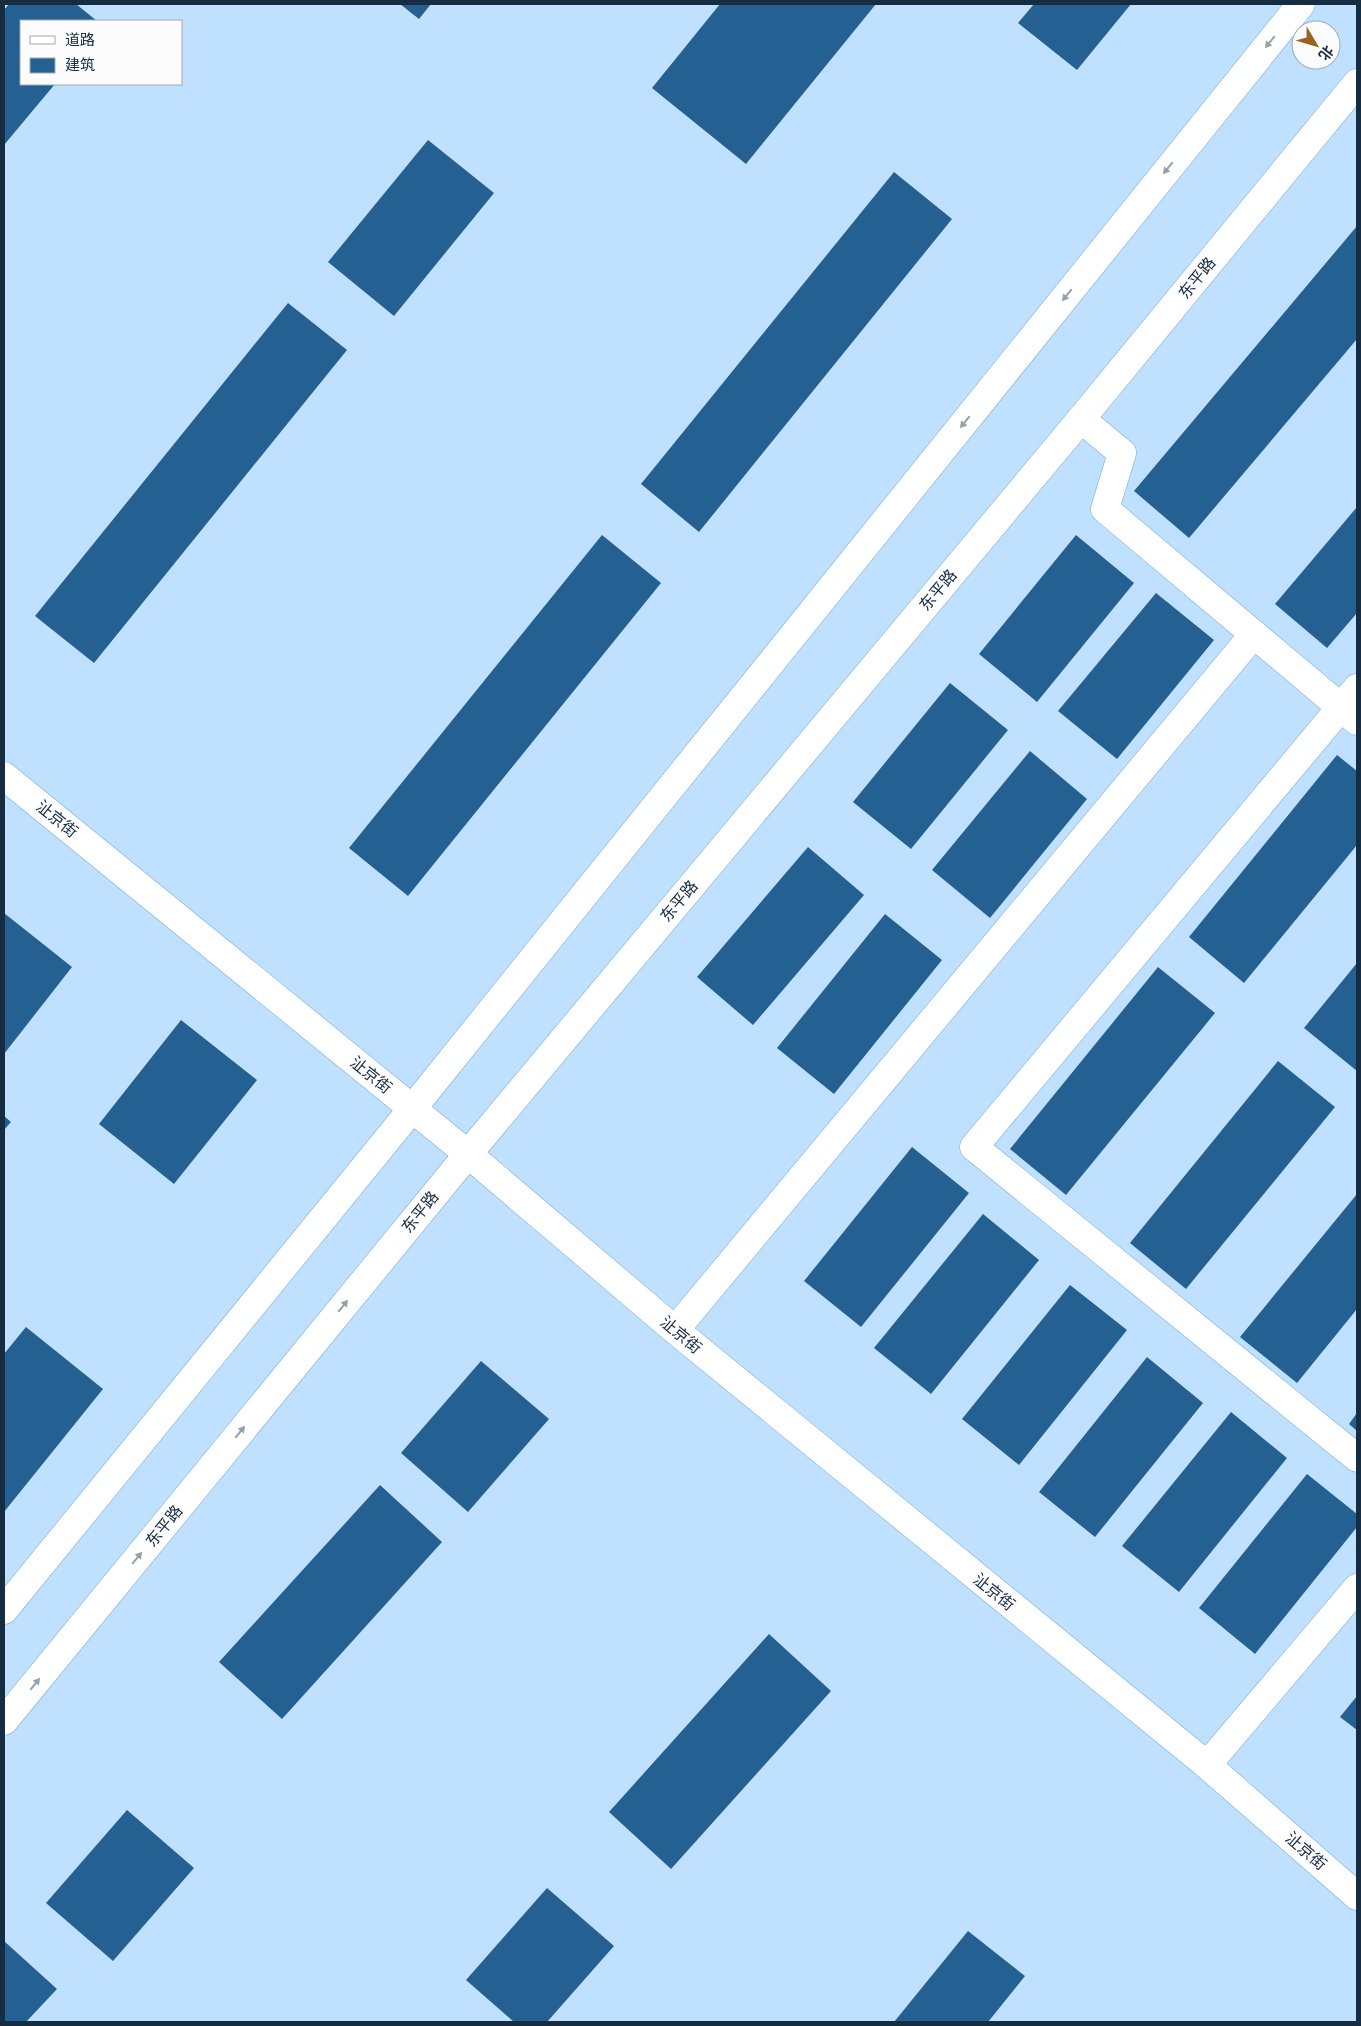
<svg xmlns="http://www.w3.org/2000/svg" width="1361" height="2026" font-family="Arial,'Noto Sans SC',sans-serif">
	<rect width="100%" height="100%" fill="#c0e0ff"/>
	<path fill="#256092" d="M9 4H76L97 21H21V84H55L4 145V10Z
		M400 4H431L419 19Z
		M720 4H876L746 164 652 88Z
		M1034 4H1131L1077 70 1018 23Z
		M428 140 494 193 394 316 328 262Z
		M894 172 952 219 699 532 641 484Z
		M1357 226V339L1189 538 1134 491Z
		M288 303 347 350 94 663 35 616Z
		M1357 507V613L1327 648 1275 604Z
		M602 535 661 583 408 896 349 848Z
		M1076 535 1134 583 1037 702 979 654Z
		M1156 593 1214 640 1117 759 1058 711Z
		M950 683 1008 730 911 849 853 802Z
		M1030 751 1087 799 990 918 932 870Z
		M1337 755 1357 771V845L1244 983 1189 937Z
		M808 847 864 895 753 1025 697 977Z
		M4 913 72 967 4 1054Z
		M885 914 942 960 834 1094 777 1048Z
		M1357 963V1071L1304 1028Z
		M1158 967 1215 1013 1066 1195 1010 1149Z
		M181 1020 257 1080 174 1184 99 1124Z
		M1278 1061 1335 1107 1186 1289 1130 1243Z
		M4 1116 11 1122 4 1130Z
		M912 1147 969 1193 861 1327 804 1281Z
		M1357 1194V1309L1297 1383 1240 1337Z
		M983 1214 1039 1260 931 1394 874 1348Z
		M1070 1285 1127 1330 1019 1465 962 1419Z
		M26 1327 103 1389 4 1512V1354Z
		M1147 1357 1203 1403 1095 1537 1039 1492Z
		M481 1361 549 1419 468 1512 401 1453Z
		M1231 1412 1287 1458 1179 1592 1122 1546Z
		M1357 1413V1431L1349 1424Z
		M1307 1474 1357 1514V1527L1255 1654 1199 1608Z
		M380 1485 442 1542 282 1719 219 1662Z
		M769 1634 831 1691 671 1869 609 1812Z
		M1357 1696V1730L1340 1717Z
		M127 1810 194 1868 113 1961 46 1903Z
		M547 1888 614 1946 547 2022H514L466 1980Z
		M968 1931 1025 1976 988 2022H894Z
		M4 1941 57 1989 26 2022H4Z"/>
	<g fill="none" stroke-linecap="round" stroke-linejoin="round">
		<defs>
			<path id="street" d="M1081 419 1122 453 1105 509 1357 721
				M1357 688 974 1147 1357 1458
				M675 1330 1254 634
				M1207 1765 1357 1588"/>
			<path id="secondary" d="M4 776 468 1154 675 1330 1207 1765 1357 1896
				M4 1610 412 1109 1301 4
				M4 1721 468 1154 1081 419 1357 83"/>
		</defs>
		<use href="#street" stroke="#75aadb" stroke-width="29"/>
		<use href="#secondary" stroke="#75aadb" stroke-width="29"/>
		<use href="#street" stroke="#fff" stroke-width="28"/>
		<use href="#secondary" stroke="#fff" stroke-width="28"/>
	</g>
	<defs><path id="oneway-solid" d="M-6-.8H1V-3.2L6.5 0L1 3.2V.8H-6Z" transform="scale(1.25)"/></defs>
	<g fill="#96a0a9">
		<use href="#oneway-solid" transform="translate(1270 42) rotate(129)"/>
		<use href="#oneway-solid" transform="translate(1168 168) rotate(129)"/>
		<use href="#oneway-solid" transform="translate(1067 295) rotate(129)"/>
		<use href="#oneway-solid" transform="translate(965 422) rotate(129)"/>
		<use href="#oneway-solid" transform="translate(343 1306) rotate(-51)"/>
		<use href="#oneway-solid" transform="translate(240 1432) rotate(-51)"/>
		<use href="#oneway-solid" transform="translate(137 1558) rotate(-51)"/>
		<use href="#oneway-solid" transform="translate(35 1684) rotate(-51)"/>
	</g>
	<g text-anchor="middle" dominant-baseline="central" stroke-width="5" stroke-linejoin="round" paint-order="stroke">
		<g font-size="16" fill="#162c40" stroke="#fcfcfc">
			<text transform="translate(1197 278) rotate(-51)">东平路</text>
			<text transform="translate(938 590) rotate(-50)">东平路</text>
			<text transform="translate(57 819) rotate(39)">沚京街</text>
			<text transform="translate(679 901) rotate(-50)">东平路</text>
			<text transform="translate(371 1075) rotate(39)">沚京街</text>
			<text transform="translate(420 1212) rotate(-51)">东平路</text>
			<text transform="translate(681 1335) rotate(40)">沚京街</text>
			<text transform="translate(164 1526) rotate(-51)">东平路</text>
			<text transform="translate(994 1592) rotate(39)">沚京街</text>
			<text transform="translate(1306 1851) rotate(41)">沚京街</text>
		</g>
	</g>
	<rect width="1361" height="2026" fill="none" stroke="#162c40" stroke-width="10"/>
	<rect x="20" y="20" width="162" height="65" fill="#fcfcfc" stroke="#a0a9b1"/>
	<rect x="30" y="36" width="25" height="8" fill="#ffffff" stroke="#a0a9b1"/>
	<text x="65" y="45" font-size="15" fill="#162c40">道路</text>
	<rect x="30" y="58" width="25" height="15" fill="#256092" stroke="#a0a9b1"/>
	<text x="65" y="70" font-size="15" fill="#162c40">建筑</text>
	<g transform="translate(1316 45) rotate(128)"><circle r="24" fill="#fcfcfc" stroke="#a0a9b1"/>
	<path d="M0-4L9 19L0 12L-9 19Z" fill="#9a631d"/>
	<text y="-8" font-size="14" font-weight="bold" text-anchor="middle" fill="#162c40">北</text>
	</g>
</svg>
